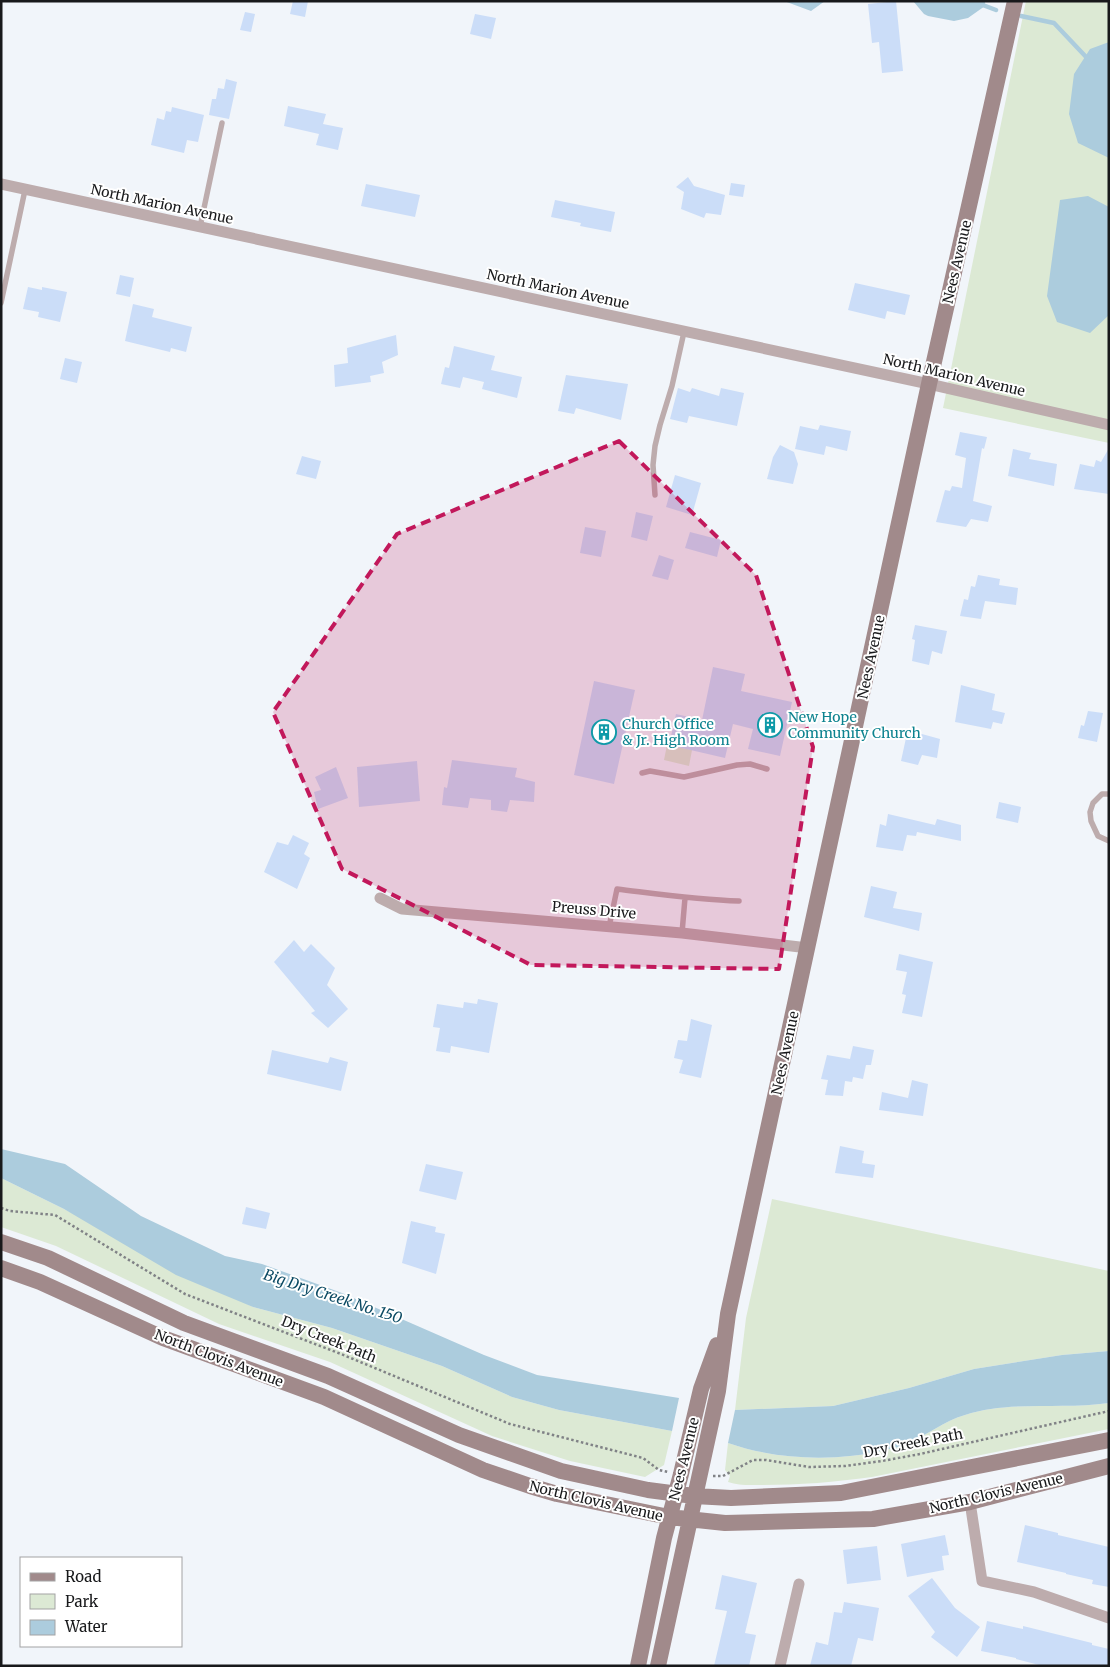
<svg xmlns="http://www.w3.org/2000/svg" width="1110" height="1667" font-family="Merriweather,serif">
	<rect width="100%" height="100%" fill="#f1f5fa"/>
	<path fill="#dce9d4" d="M1026 1H1109V443L943 408Z
		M667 745 692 750 689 766 664 760Z
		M1 1178 64 1209 253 1307 332 1328 442 1366 512 1397 559 1410 672 1431 664 1465 645 1477 570 1461 492 1436 330 1362 219 1324 56 1246 1 1227Z
		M772 1199 1109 1271V1351L1062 1355 974 1369 909 1388 833 1406 735 1410 746 1318Z
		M1109 1403V1429L872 1477C836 1482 799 1485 763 1485 751 1485 739 1486 728 1482L730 1476 725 1470 728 1443C776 1460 836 1462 885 1450 892 1448 901 1447 907 1444 927 1435 944 1421 965 1415 1010 1400 1062 1410 1109 1403Z"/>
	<path fill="#acccdd" d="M784 1H825L811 11Z
		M913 1H985V6L968 18 954 21 928 16 924 14Z
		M1109 42V158L1078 143 1069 114 1074 74 1090 49Z
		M1088 196 1109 207V315L1090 333 1057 322 1047 296 1060 200Z
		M1 1149 65 1164 141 1216 225 1256 262 1264 342 1293 484 1355 537 1375 679 1398 672 1431 559 1410 512 1397 442 1366 332 1328 253 1307 176 1275 64 1209 1 1178Z
		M1109 1351V1403C1062 1410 1010 1400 965 1415 944 1421 927 1435 907 1444 901 1447 892 1448 885 1450 836 1462 776 1460 728 1443L735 1410 833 1406 909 1388 974 1369 1062 1355Z"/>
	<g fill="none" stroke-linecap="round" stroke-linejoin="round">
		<path stroke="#acccdd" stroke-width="4.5" d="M972 1 996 10
			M1021 16 1054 23 1088 59"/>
	</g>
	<path fill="#cbddf8" d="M293 1H308L305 17 290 14Z
		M896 1 903 71 882 73 879 42 872 43 868 4Z
		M245 12 255 14 251 32 240 30Z
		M475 14 496 18 491 39 470 34Z
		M226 79 237 82 229 119 209 115 212 99H216L218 88 224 89Z
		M288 106 326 114 323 124 343 128 338 150 316 145 319 134 284 126Z
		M172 107 204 115 198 142 187 140 184 153 151 145 157 118 164 120 166 111 171 112Z
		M688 177 694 186 725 195 721 215 706 213 704 218 681 209 684 192 676 187Z
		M731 183 745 185 743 197 729 195Z
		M366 184 420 195 415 217 361 206Z
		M555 200 615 212 611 232 580 226 581 223 551 217Z
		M120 275 134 278 130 297 116 294Z
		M855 283 910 295 905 315 887 311 885 319 848 310Z
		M28 287 42 290V287L67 292 60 322 38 317 39 312 23 309Z
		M133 304 154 309 152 317 192 327 186 352 171 348 170 352 125 341Z
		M396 335 398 355 382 362 384 373 370 376 371 382 335 387 334 365 348 363 347 348Z
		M454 346 495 356 491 370 522 377 517 398 482 389 484 382 463 377 460 388 441 384 445 367 449 368Z
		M65 358 82 362 77 383 60 379Z
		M566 375 628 384 621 420 576 408 574 414 558 411Z
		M678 388 690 392 692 388 719 396 721 388 744 393 737 426 689 416 687 423 670 419Z
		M820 425 851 431 847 451 826 446 824 455 795 449 800 426 818 430Z
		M960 432 987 437 984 449 982 448 973 501 992 506 988 522 971 519 966 527 936 522 945 490 950 491 952 486 962 488 966 458 955 455Z
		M780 445 794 452 798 464 793 484 767 479 773 457Z
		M1109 448V494L1074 489 1080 464 1094 467 1096 460 1101 462Z
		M1013 449 1031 453 1029 459 1057 464 1054 486 1008 476Z
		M302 456 321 461 316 479 296 474Z
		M675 475 701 483 692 515 666 507Z
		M636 512 653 516 647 541 631 537Z
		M585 527 606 531 601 557 580 553Z
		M690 532 721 540 717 557 685 548Z
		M659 555 674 560 668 580 652 576Z
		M978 575 1000 579 999 585 1018 588 1016 605 985 601 981 619 960 616 964 599 968 600 971 586 975 587Z
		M915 625 947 631 942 654 932 651 929 665 912 661 915 640 912 639Z
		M713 667 745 674 741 691 792 702 780 756 748 749 753 729 733 724 725 758 669 745 676 714 702 720Z
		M594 681 635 690 614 784 574 775Z
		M961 685 995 694 992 710 1005 713 1002 724 993 722 991 729 955 722Z
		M1088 711 1103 713 1097 742 1078 738 1081 725 1084 726Z
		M911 731 940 739 937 758 922 755 918 765 901 761 906 738H909Z
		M452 760 517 768 515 777 535 782 534 802 510 800 507 812 491 810V800L470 798 468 808 442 805 444 787 447 788Z
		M417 761 420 801 359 807 357 767Z
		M336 767 348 798 318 809 314 792 321 790 315 777Z
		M999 802 1021 807 1018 823 996 818Z
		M888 814 935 825 937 819 961 825V841L917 832 916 836 907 835 903 851 876 847 880 824 886 826Z
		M293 835 309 843 304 854 310 858 297 889 264 872 277 842 288 845Z
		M871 886 897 892 893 908 922 913 919 931 864 917Z
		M294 940 304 952 311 944 335 968 327 985 348 1009 328 1028 311 1013 315 1011 274 962Z
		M899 954 933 962 922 1017 902 1013 906 995 902 994 907 972 896 970Z
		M478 999 498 1003 489 1053 451 1046 450 1053 436 1051 440 1028 433 1027 437 1004 463 1008 464 1002 477 1004Z
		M691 1019 712 1025 701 1078 679 1073 683 1060 674 1058 678 1040 687 1041Z
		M853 1046 874 1050 871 1065H866L863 1079 853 1077 852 1082 845 1081 843 1096 825 1095 828 1080 821 1079 827 1055 850 1059Z
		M272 1050 328 1063 330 1057 348 1062 341 1091 267 1074Z
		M912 1080 928 1084 923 1116 879 1110 882 1092 908 1098Z
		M840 1146 864 1151 862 1163 875 1165 873 1178 835 1173Z
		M426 1164 463 1172 456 1200 419 1191Z
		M246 1207 270 1213 266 1229 242 1224Z
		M411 1221 436 1227 435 1232 445 1234 436 1274 402 1263Z
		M1025 1525 1058 1533V1535L1109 1547V1587L1092 1584 1093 1580 1066 1574V1573L1017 1562Z
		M945 1535 949 1555 942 1556 944 1570 907 1577 901 1544Z
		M877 1546 881 1580 847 1584 843 1550Z
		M722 1575 757 1583 745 1633 756 1635 749 1666H714L727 1611 715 1609Z
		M932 1578 955 1608 980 1627 957 1657 931 1637 935 1632 908 1596Z
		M844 1602 879 1608 873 1641 858 1638 851 1666H810L816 1642 828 1645 834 1612 842 1613Z
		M987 1621 1023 1629V1626L1092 1643V1645L1109 1649V1666H1043L1016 1659V1658L981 1651Z"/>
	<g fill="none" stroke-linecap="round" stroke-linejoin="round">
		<path stroke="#808286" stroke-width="2.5" stroke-dasharray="2.5 2.5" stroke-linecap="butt" d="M1 1208 10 1211 55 1215 185 1294 341 1354 510 1424 643 1458 659 1470 668 1472
			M713 1476H723L753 1460H766L809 1467 845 1466 882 1461 920 1454 1109 1411"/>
		<path stroke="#bdacad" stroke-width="5.5" d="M200 227 222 123
			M1 303 25 190
			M655 495 653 465 655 446 660 425 672 386 684 332
			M642 773 650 771 684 777 737 765 750 764 767 769
			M1109 794H1102L1093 803 1090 812 1091 821 1098 836 1109 841
			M609 927 617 889C658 894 698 900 739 901
			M682 933 685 898"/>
		<path stroke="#bdacad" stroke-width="11" d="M1 184 929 384 1109 425
			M380 898 402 909 682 933 808 948
			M970 1502 982 1581 1034 1592 1109 1618
			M780 1666 799 1584"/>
		<path stroke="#a18a8b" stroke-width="16" d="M1 1242 48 1258 184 1323 328 1376 459 1435 561 1471 648 1490 694 1496 731 1498 841 1493 1109 1440
			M1 1268 40 1282 163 1338 324 1397 483 1470 530 1486 557 1494 669 1517 725 1523 873 1519 970 1502 1109 1466
			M638 1666 664 1538 681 1474 701 1389 717 1345
			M658 1666 718 1391 728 1314 929 384 1015 1"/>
	</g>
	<path fill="#c2185b" fill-opacity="0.2" stroke="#c2185b" stroke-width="4" stroke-dasharray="10 6" stroke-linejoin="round" d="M619 441 756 575 813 747 779 969 531 965 342 869 273 712 397 534Z"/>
	<defs>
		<symbol id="building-ring" viewBox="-11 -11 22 22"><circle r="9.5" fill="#fff" stroke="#0f9aa8" stroke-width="1.5"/><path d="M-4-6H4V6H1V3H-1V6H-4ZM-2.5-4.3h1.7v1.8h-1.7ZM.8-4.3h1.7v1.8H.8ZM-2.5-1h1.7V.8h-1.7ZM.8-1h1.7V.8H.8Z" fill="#0f9aa8"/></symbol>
	</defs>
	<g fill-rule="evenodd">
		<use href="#building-ring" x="756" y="711" width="28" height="28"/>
		<use href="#building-ring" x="590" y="718" width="28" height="28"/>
	</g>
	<g text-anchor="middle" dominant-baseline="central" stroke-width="4" stroke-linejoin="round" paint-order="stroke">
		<g font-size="14" fill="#18191b" stroke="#fff">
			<text transform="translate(162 204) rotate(12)">North Marion Avenue</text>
			<text transform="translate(957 262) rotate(-77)">Nees Avenue</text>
			<text transform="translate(558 289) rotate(12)">North Marion Avenue</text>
			<text transform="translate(954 375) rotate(13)">North Marion Avenue</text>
			<text transform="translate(871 657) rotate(-78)">Nees Avenue</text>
			<text transform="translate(594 910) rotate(5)">Preuss Drive</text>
			<text transform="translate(785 1053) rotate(-78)">Nees Avenue</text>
			<text transform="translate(329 1339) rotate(22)">Dry Creek Path</text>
			<text transform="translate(219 1358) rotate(21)">North Clovis Avenue</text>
			<text transform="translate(913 1443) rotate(-11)">Dry Creek Path</text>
			<text transform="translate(684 1459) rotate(-76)">Nees Avenue</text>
			<text transform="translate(996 1493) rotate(-13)">North Clovis Avenue</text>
			<text transform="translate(596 1501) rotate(13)">North Clovis Avenue</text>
		</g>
		<g font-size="14" fill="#0d838f" stroke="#fff" text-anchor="start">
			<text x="788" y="717">New Hope<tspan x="788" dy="16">Community Church</tspan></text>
			<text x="622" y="724">Church Office<tspan x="622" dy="16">&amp; Jr. High Room</tspan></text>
		</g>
		<g font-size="15" font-style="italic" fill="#0b4a63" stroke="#fff">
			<text transform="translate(333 1296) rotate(18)">Big Dry Creek No. 150</text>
		</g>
	</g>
	<rect width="1110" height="1667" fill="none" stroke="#18191b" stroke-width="5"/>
	<rect x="20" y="1557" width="162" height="90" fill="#ffffff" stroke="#a3a3a4"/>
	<rect x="30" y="1573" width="25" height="8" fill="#a18a8b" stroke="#a3a3a4"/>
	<text x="65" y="1582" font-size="15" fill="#18191b">Road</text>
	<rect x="30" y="1594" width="25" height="15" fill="#dce9d4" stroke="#a3a3a4"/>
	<text x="65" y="1607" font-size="15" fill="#18191b">Park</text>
	<rect x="30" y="1620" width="25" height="15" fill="#acccdd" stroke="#a3a3a4"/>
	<text x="65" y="1632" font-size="15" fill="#18191b">Water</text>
</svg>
